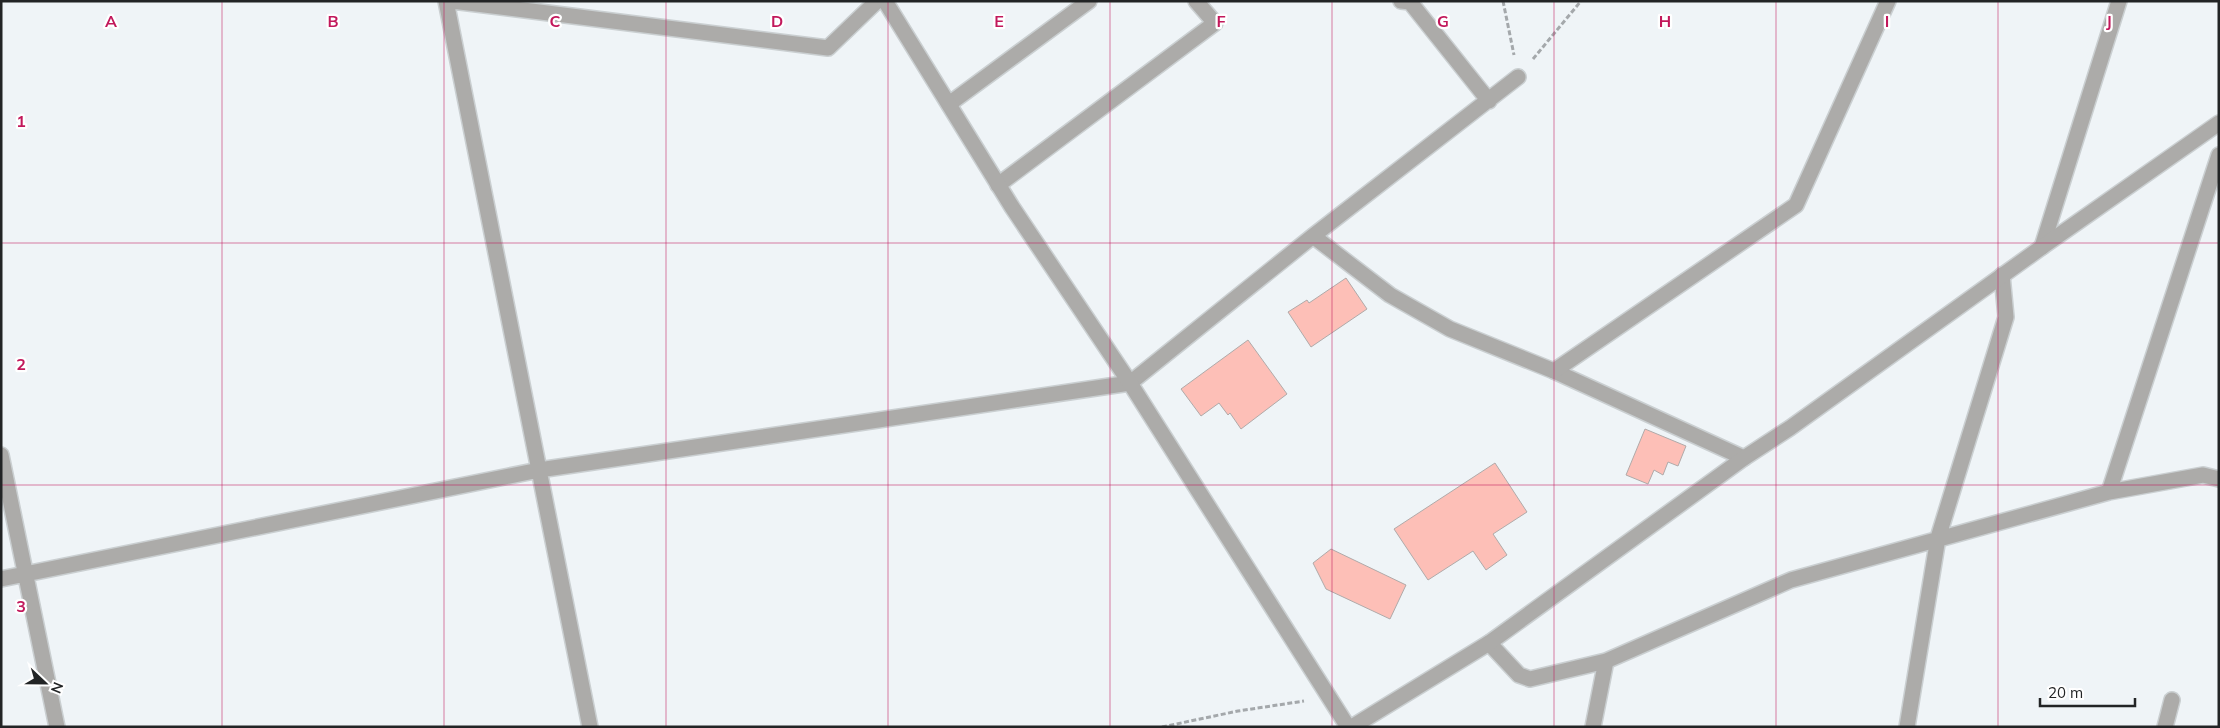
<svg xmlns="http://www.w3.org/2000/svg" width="2220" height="728" font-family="Mulish,sans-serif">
	<rect width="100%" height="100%" fill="#eff4f7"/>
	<path fill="#fdbfb7" stroke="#b0aaa9" d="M1346 278 1367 309 1311 347 1288 312 1307 300 1309 303Z
		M1248 340 1287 394 1241 429 1230 413 1228 415 1219 403 1201 416 1181 389Z
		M1645 429 1686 446 1678 466 1668 462 1663 475 1654 470 1648 484 1626 475Z
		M1495 463 1527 512 1493 534 1507 555 1486 570 1473 551 1428 580 1394 529Z
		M1331 549 1406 585 1390 619 1326 589 1313 563Z"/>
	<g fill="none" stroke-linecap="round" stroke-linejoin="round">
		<defs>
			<path id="service" d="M1554 371 1744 458"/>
			<path id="minor" d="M446 1 590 727
				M452 1 828 48 877 1
				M1401 1 1410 2 1489 101
				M949 104 1089 1
				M998 185 1215 23 1196 1
				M1313 236 1390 295 1450 329 1554 371 1796 205 1888 1
				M2042 247 2119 1
				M1 455 57 727
				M2109 492 2219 155
				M1 579 539 470 1130 383 1313 236 1518 77
				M1489 643 1519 675 1530 679 1606 661 1791 580 2109 492 2203 475 2219 479
				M1593 727 1606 661
				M1907 727 1938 538 2006 317 2002 275
				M2165 727 2172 700"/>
			<path id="tertiary" d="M885 1 1012 207 1130 383 1348 727
				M1352 727 1489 643 1744 458 1790 428 2042 247 2219 123"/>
		</defs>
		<use href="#service" stroke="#cacfd1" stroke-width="18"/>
		<use href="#minor" stroke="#cacfd1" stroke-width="18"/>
		<use href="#tertiary" stroke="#cacfd1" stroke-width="18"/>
		<path stroke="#a4a8ab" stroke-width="3" stroke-dasharray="5 2.5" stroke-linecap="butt" d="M1503 1 1514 55
			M1533 59 1581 1
			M1162 727 1238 711 1304 701"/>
		<use href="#service" stroke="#acaba9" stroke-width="15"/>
		<use href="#minor" stroke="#acaba9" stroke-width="15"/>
		<use href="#tertiary" stroke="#acaba9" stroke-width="15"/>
	</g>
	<path fill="none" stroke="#c2185b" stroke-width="1" stroke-opacity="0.55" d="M222 1V727M444 1V727M666 1V727M888 1V727M1110 1V727M1332 1V727M1554 1V727M1776 1V727M1998 1V727M1 243H2219M1 485H2219"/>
	<g font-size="16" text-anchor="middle" font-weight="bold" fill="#c2185b" stroke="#fff" stroke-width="4.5" stroke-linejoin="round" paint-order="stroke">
		<text x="111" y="27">A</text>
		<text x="333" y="27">B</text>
		<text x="555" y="27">C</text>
		<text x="777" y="27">D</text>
		<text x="999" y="27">E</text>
		<text x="1221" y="27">F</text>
		<text x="1443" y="27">G</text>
		<text x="1665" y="27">H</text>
		<text x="1887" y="27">I</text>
		<text x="2109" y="27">J</text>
		<text x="21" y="127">1</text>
		<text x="21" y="370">2</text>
		<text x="21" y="612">3</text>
	</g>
	<rect width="2220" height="728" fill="none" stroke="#222425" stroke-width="5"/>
	<g transform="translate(45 683) rotate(112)" stroke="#ffffff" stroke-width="4" paint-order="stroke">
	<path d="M0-4L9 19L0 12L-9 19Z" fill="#222425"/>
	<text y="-8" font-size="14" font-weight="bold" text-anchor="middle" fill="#222425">N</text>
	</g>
	<path d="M2040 698v8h95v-8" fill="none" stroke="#222425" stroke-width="2.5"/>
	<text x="2048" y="698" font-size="15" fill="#222425" stroke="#ffffff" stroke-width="4" paint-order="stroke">20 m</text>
</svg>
